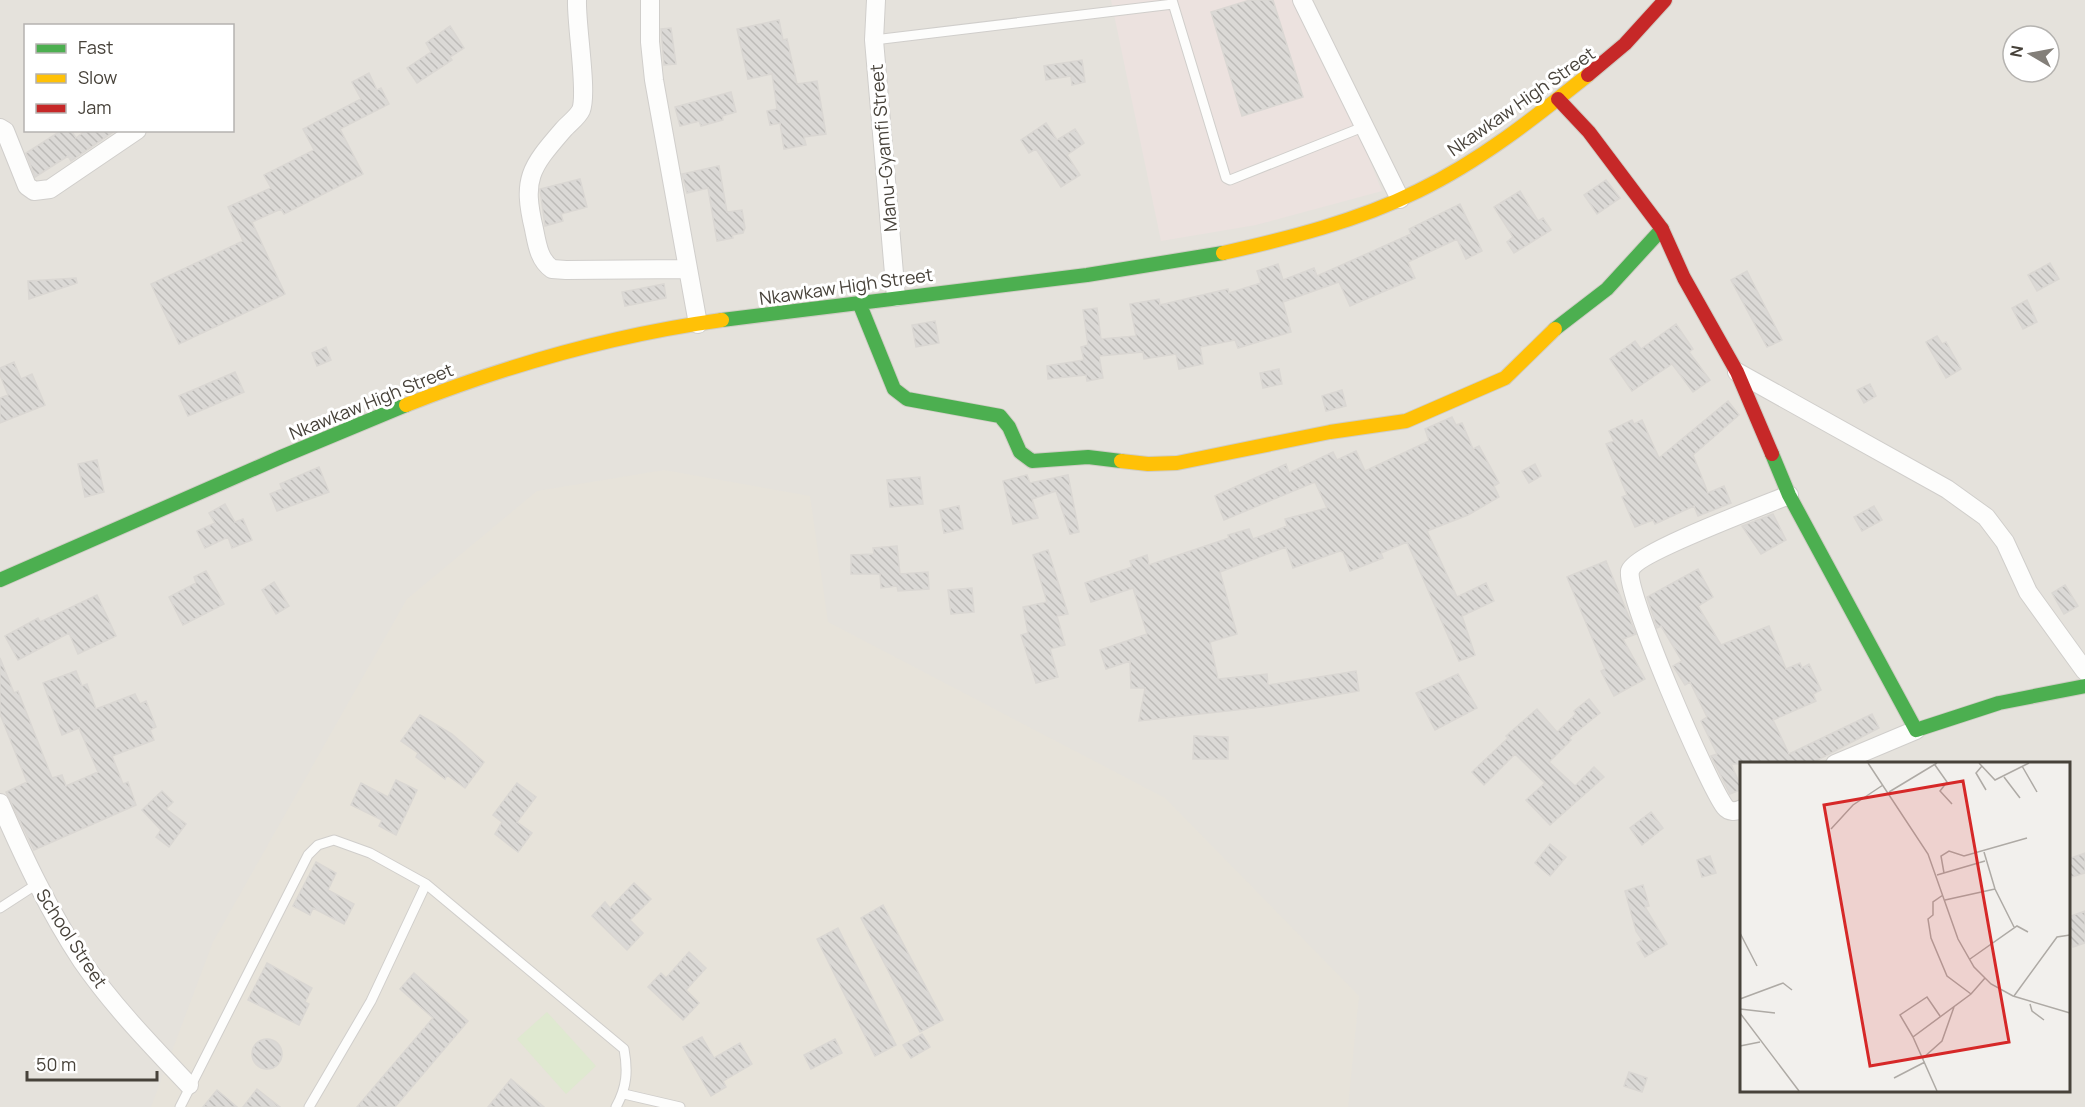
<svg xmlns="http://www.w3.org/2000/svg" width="2085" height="1107" font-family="Manrope,sans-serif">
	<defs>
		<pattern id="building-back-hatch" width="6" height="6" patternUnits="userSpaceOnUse" patternTransform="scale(1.5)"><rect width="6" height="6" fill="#dbd9d6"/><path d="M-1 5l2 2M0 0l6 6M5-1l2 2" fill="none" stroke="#bdbbb8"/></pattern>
	</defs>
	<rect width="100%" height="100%" fill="#f2f0ed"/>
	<path fill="#e5e2dc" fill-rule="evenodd" d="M0 0H2085V1107H0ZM26 26H232V130H26ZM2013 36H2049V72H2013ZM1742 764H2068V1090H1742Z"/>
	<path fill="#e7e3da" d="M664 470 810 496 828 622 1165 798 1359 996 1348 1107H151L213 942 407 599 537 491Z"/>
	<path fill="#ece2df" d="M1111 0H1306L1382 191 1256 225 1161 241Z"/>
	<path fill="#dfe9d0" d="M547 1012 596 1066 566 1094 517 1039Z"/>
	<path fill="url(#building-back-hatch)" stroke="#dad7d3" stroke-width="1.5" d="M1250 0H1273L1303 97 1242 116 1211 12Z
		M779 20 783 40 787 39 797 84 817 81 826 134 804 137 806 145 784 149 780 123 770 125 767 111 777 109 772 74 748 79 737 29Z
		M450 26 464 48 450 57 452 60 417 83 407 68 431 52 426 43Z
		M671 28 676 64 664 65 661 29Z
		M1082 60 1085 82 1072 85 1071 76 1046 80 1044 66Z
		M369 73 377 90 381 88 389 104 340 129 363 174 284 214 281 209 252 222 285 294 179 344 151 284 243 241 228 207 271 188 264 175 314 150 303 129 361 99 352 82Z
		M731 92 736 112 722 116 723 120 701 126 699 121 680 126 675 107Z
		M1046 123 1057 140 1075 129 1084 143 1067 155 1080 175 1061 187 1036 149 1029 153 1021 140Z
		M62 130H71L76 138 86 130H116L71 161 68 156 35 177 26 153Z
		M719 166 727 212 742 210 745 228 743 233 732 235 733 238 717 241 708 188 687 193 682 174Z
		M580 179 587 207 561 214 563 221 545 226 540 189Z
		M1606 180 1620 198 1597 214 1584 195Z
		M1520 191 1538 221 1543 218 1551 230 1514 253 1507 242 1513 237 1494 207Z
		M1460 204 1482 251 1466 259 1457 239 1408 262 1415 278 1350 306 1339 282 1283 302 1291 332 1238 348 1235 340 1200 347 1203 364 1179 369 1176 354 1144 359 1143 352 1099 356 1103 378 1087 381 1086 375 1048 379 1047 366 1084 360 1081 347 1088 345 1083 310 1097 308 1101 339 1136 336 1130 304 1159 299 1160 305 1228 289 1229 293 1261 283 1257 271 1278 264 1283 280 1314 268 1317 276 1411 234 1409 229Z
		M2050 263 2059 279 2037 291 2028 275Z
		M1747 271 1782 340 1767 347 1731 280Z
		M76 278 77 283 29 299 28 281Z
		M664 284 666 298 625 306 622 292Z
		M2027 300 2037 322 2023 329 2012 308Z
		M935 321 939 343 916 347 912 325Z
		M1676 324 1693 349 1689 352 1710 380 1693 392 1672 364 1632 391 1610 359 1635 341 1641 349Z
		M1937 336 1942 344 1946 342 1961 369 1946 378 1926 342Z
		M326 347 331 360 317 366 312 353Z
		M14 362 21 379 32 374 45 405 0 423V398L8 395 0 375V368Z
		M1279 369 1282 384 1263 388 1260 373Z
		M235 372 244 392 188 416 179 396Z
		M1870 384 1876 396 1864 403 1857 390Z
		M1342 390 1346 406 1326 411 1322 396Z
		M1728 401 1739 415 1693 455 1708 493 1724 486 1731 503 1698 516 1694 506 1655 524 1653 520 1635 527 1622 497 1627 495 1606 444 1614 441 1609 431 1632 420 1634 424 1642 420 1659 458Z
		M1452 417 1456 425 1462 423 1473 449 1479 446 1499 483 1494 486 1499 497 1468 515 1427 531 1457 597 1486 583 1494 601 1462 616 1475 655 1459 661 1407 542 1381 553 1383 558 1350 571 1343 552 1340 551 1293 568 1286 547 1220 572 1237 634 1210 642 1218 679 1267 674 1268 685 1356 671 1359 691 1271 706 1139 721 1145 688H1131L1130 661 1106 669 1100 650 1147 634 1133 588 1091 602 1085 583 1132 567 1130 561 1147 555 1149 565 1229 538 1228 535 1249 529 1253 539 1287 526 1285 519 1327 508 1315 482 1224 520 1215 496 1286 464 1289 473 1333 452 1337 460 1356 451 1365 471 1429 441 1425 429Z
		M97 460 104 492 85 497 78 464Z
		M1535 464 1541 476 1529 483 1522 471Z
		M319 467 329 492 277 511 270 494 282 489 280 484Z
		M1027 475 1030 483 1068 475 1079 532 1070 534 1056 491 1032 499 1038 518 1013 524 1003 481Z
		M920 477 923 504 890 507 887 480Z
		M225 504 235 522 243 519 252 540 232 548 228 537 205 548 197 531 215 523 209 513Z
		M959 506 963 529 944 533 940 510Z
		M1874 506 1882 520 1862 531 1854 517Z
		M1773 514 1786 540 1761 554 1742 526Z
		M897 546 900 574 928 572 929 589 898 591 897 586 881 588 880 574H851V555L874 554 873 548Z
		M1048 550 1068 614 1057 616 1065 645 1050 649 1058 677 1036 683 1021 635 1028 633 1023 607 1047 602 1033 555Z
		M1606 561 1636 634 1623 639 1645 679 1614 696 1601 671 1605 669 1567 577Z
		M1698 569 1713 597 1698 606 1721 645 1769 626 1786 669 1800 663 1802 668 1809 664 1821 690 1813 694 1816 701 1773 720 1789 754 1872 714 1879 728 1810 764H1731L1742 789 1730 794 1711 756 1717 754 1701 721 1707 717 1690 682 1685 685 1673 666 1682 661 1661 626 1657 628 1647 597Z
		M206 571 224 604 183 625 169 597 196 583 194 577Z
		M274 582 289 606 276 614 262 590Z
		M2065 585 2078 606 2064 614 2052 593Z
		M972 588 974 612 951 614 948 590Z
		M97 595 116 636 78 654 69 633 18 660 5 636 38 618 40 622Z
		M0 658 14 693 18 691 52 778 62 775 66 786 98 772 79 728 62 735 43 683 76 671 82 686 87 684 96 709 135 694 140 704 146 701 156 727 150 730 154 740 112 756 123 784 128 782 136 805 34 850 6 792 27 782 0 714Z
		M1458 674 1477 708 1435 730 1416 693Z
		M1589 699 1600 713 1569 738 1571 740 1549 762 1575 786 1594 767 1604 777 1550 825 1526 800 1545 783 1515 754 1484 785 1472 772 1508 738 1506 736 1537 709 1557 732 1576 714 1574 711Z
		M420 715 452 734 484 762 465 788 447 775 445 779 416 757 418 753 401 741Z
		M1194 736 1228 737V759H1193Z
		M396 780 417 790 396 835 379 826 382 820 351 805 361 783 388 797Z
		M517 783 536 797 517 822 532 833 518 852 495 834 502 822 493 815Z
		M162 791 173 802 166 809 186 824 169 847 156 837 161 830 142 810Z
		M1651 812 1663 828 1642 845 1630 828Z
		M1550 844 1566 857 1550 876 1535 863Z
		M2085 853V873L2068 878V859Z
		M1710 856 1716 873 1702 877 1697 860Z
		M316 862 336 873 328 890 354 904 344 924 313 908 310 915 293 906Z
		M634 883 651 899 630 920 643 933 627 950 592 916 605 902 610 908Z
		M1643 885 1649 906 1645 907 1667 944 1645 957 1637 943 1642 940 1636 931 1625 891Z
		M883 905 943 1020 920 1032 861 918Z
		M2085 911V943L2073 947 2068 933V917Z
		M838 928 896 1045 875 1056 817 939Z
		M689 952 706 968 686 990 699 1003 683 1020 648 987 661 973 666 978Z
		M267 963 312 988 305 1002 309 1004 299 1025 248 1000Z
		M414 973 468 1021 395 1107H357L433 1018 400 989Z
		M922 1034 930 1047 911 1058 903 1045Z
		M702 1037 714 1058 740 1043 752 1064 723 1081 726 1087 711 1096 683 1047Z
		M252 1054a15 15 0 1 1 30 0a15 15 0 1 1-30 0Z
		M835 1039 842 1053 811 1069 804 1055Z
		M1629 1072 1647 1078 1642 1092 1624 1086Z
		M511 1079 544 1107H488Z
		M257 1089 280 1107H243Z
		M217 1090 237 1107H203Z"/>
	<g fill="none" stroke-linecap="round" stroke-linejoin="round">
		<defs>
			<path id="lane" d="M1172 0 1226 178 1230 180 1363 127
				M874 40 1173 4
				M0 908 37 884
				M624 1094 680 1107
				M180 1107 308 855 318 845 334 840 370 853 426 884 624 1049C628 1071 627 1087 616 1107
				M309 1107 371 1001 426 884"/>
			<path id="street" d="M577 0C576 24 588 93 581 110 578 117 568 124 563 130 530 168 522 179 534 229 537 244 539 260 552 269L566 270 688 269
				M650 0V42L654 80 698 324
				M876 0 874 40 896 297
				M1302 0 1400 199
				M0 128 5 131 27 186 34 191 50 189 137 130
				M1737 372 1947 489 1986 517 2005 542 2028 592 2085 671
				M1835 764 1916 730
				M0 803C24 858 49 911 82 961 113 1006 152 1046 189 1085
				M1742 809C1736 812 1729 812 1725 807 1708 785 1625 593 1630 571 1635 553 1765 505 1789 495"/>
			<path id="fast" d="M860 305 894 389 907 399 1000 416 1009 427 1020 452 1032 461 1088 457 1121 461
				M722 320 1087 275 1223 253
				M1555 329 1607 289 1662 229
				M1772 454 1789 495 1916 730 1999 703 2085 686
				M0 580 281 457 406 405"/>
			<path id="slow" d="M1223 253C1290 238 1357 221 1418 191 1480 161 1534 118 1588 75
				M406 405C508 365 613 335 722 320
				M1121 461 1148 464 1177 463 1330 432 1406 421 1505 378 1555 329"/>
			<path id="jam" d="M1588 75 1625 44 1665 0
				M1558 99 1589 132 1662 229 1684 278 1737 372 1772 454"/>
		</defs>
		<use href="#lane" stroke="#d0cecb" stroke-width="11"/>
		<use href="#street" stroke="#d0cecb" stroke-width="20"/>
		<use href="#fast" stroke="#d0cdc5" stroke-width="16"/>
		<use href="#slow" stroke="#d0cdc5" stroke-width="16"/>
		<use href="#jam" stroke="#d0cdc5" stroke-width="16"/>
		<use href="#lane" stroke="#fdfdfc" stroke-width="9"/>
		<use href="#street" stroke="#fdfdfc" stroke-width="18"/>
		<use href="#fast" stroke="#4caf50" stroke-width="14"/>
		<use href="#slow" stroke="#ffc107" stroke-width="14"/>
		<use href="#jam" stroke="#c62828" stroke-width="14"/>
	</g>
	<g text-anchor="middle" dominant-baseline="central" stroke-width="6" stroke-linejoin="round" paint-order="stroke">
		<g font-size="18" fill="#47423a" stroke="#fff">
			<text transform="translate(1521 101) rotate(-35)">Nkawkaw High Street</text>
			<text transform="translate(883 148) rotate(-95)">Manu-Gyamfi Street</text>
			<text transform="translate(846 286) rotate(-8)">Nkawkaw High Street</text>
			<text transform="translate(371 401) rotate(-22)">Nkawkaw High Street</text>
			<text transform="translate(72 938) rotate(57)">School Street</text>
		</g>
	</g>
	<g transform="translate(1740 762)">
		<rect width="330" height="330" fill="#f2f0ed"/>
		<path fill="none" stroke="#aeaaa5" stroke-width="1.5" d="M128 1 188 92 218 177 234 205 251 222 273 234 330 251M239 1 255 18 289 1M195 3 207 20 200 29 212 42M242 4 236 11 246 28M282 4 297 30M264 15 280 36M149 30 197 1M91 67 113 43 143 23M244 90 255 127 274 165M204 111 201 94 209 89 224 94 287 76M197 113 245 99M203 133 193 140V153L188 157 191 176 207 214 231 232M205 138 255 127M0 171 17 204M230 197 277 164 288 170M274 234 317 175 330 173M0 237 43 221 52 228M290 242 292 249 304 258M0 247 35 251M0 251 59 329M173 275 160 253 187 235 200 254M0 284 20 280M183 296 202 279 214 245M154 316 185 300M197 329 173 275 231 232 245 216"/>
		<path fill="#d62828" fill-opacity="0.15" stroke="#d62828" stroke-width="3" d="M223 19 269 280 130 304 84 43Z"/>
		<rect width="330" height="330" fill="none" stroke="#47423a" stroke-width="3"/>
	</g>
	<rect x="24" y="24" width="210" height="108" fill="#ffffff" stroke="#b5b3b0" stroke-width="1.5"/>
	<rect x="36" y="44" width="30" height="9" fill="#4caf50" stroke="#b5b3b0" stroke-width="1.5"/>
	<text x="78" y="54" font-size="18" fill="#47423a">Fast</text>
	<rect x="36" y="74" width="30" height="9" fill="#ffc107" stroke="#b5b3b0" stroke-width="1.5"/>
	<text x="78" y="84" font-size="18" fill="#47423a">Slow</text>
	<rect x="36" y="104" width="30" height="9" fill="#c62828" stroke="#b5b3b0" stroke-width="1.5"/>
	<text x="78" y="114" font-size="18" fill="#47423a">Jam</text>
	<g transform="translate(2031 54) rotate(280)"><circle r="28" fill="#ffffff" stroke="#b5b3b0" stroke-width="1.5"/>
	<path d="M0-4.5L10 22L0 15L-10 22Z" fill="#837f79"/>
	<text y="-9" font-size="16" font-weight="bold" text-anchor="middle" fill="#47423a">N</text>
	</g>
	<path d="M27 1071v9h130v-9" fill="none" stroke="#47423a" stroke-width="3"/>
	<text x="36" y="1071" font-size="18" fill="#47423a" stroke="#ffffff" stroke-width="4.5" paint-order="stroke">50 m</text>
</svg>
